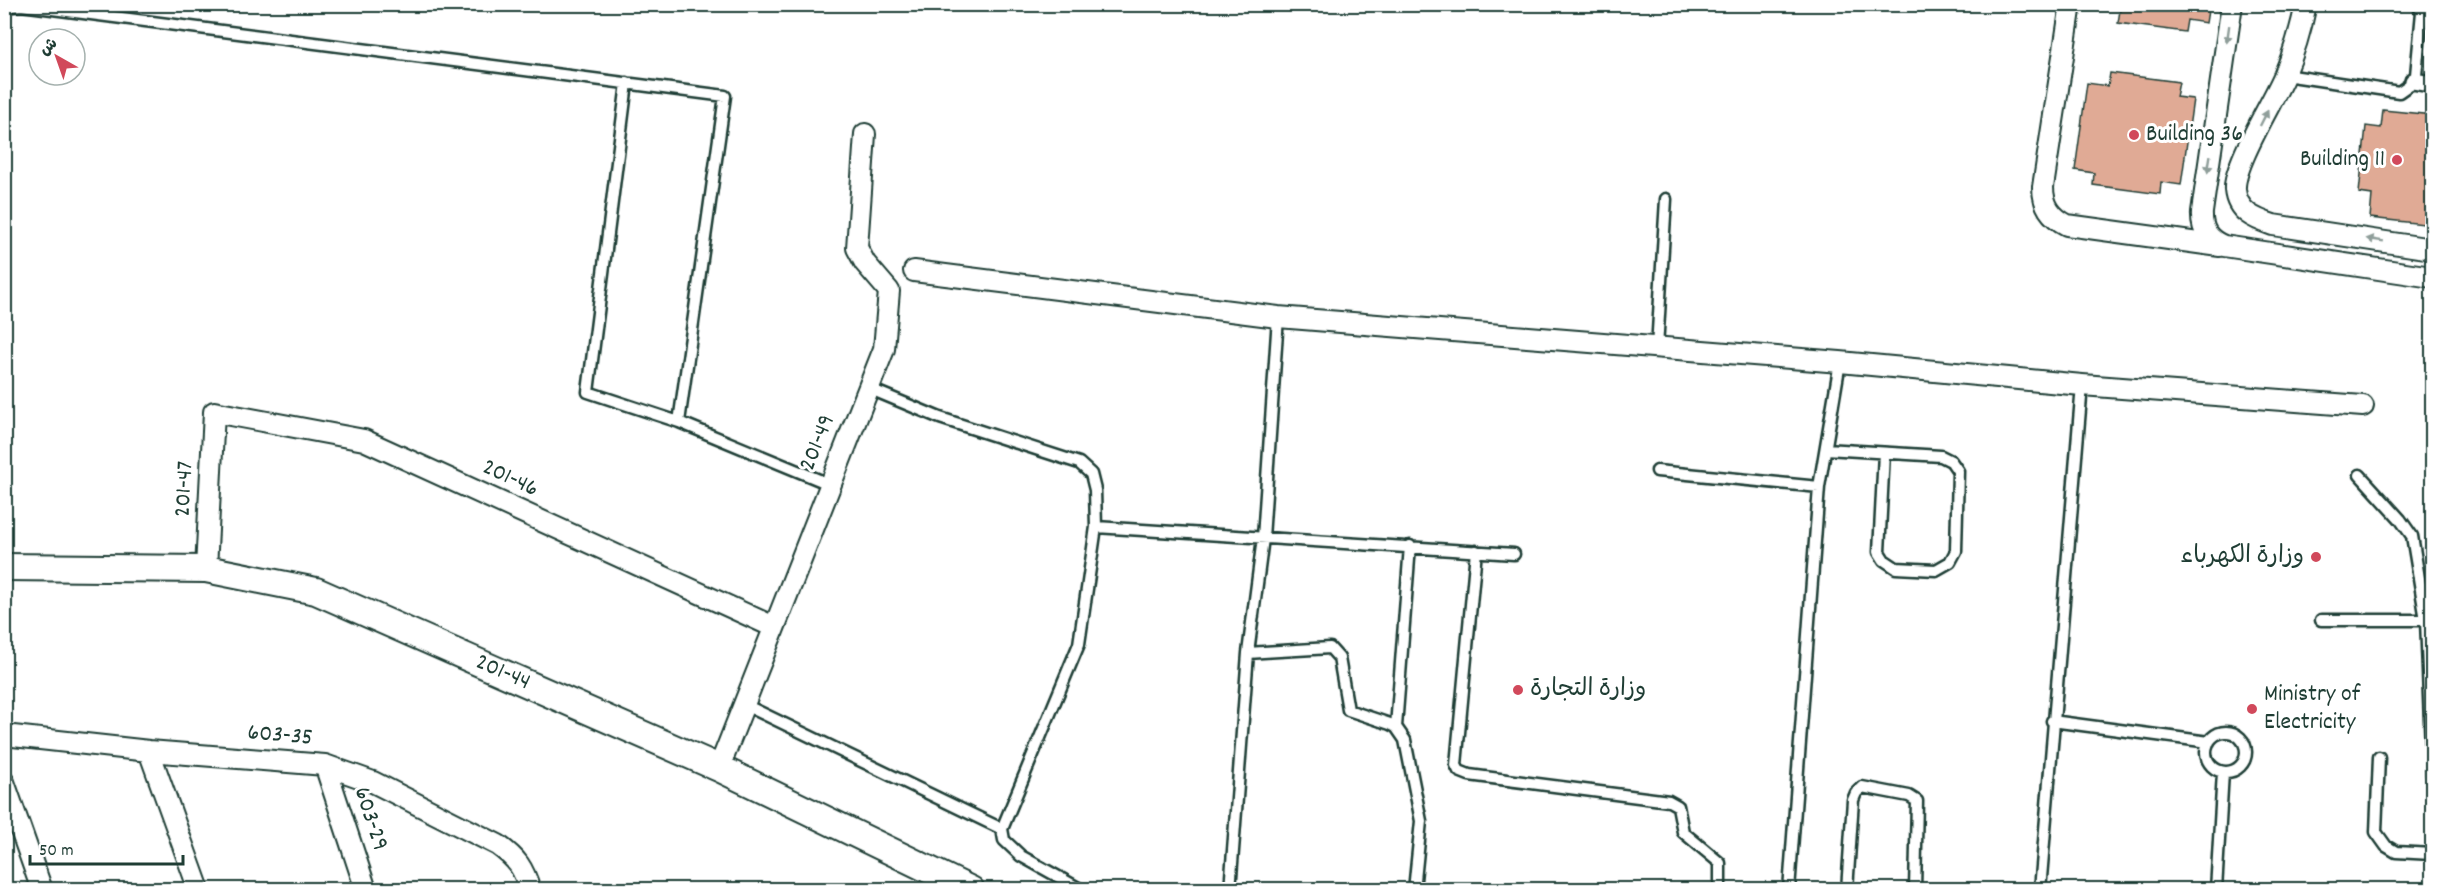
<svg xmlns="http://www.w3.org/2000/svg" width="2437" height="894" font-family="Dekko,'Playpen Sans Arabic',sans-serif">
	<rect width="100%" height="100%" fill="#fff"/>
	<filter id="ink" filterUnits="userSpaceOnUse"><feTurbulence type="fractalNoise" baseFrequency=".0167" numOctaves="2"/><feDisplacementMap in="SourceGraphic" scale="12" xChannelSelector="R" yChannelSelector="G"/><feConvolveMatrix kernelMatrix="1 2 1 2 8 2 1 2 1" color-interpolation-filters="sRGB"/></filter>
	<g filter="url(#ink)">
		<path fill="#e0aa95" stroke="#1f3d34" stroke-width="1.5" d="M2121 4H2209L2206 23 2187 20 2185 32 2118 23Z
			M2110 73 2179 82 2176 97 2193 99 2181 185 2161 182 2160 194 2093 185 2094 173 2075 170 2087 83 2108 86Z
			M2383 110 2433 115V225L2370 218 2372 195 2359 193 2366 126 2381 128Z"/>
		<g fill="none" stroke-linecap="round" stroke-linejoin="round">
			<defs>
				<path id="service" d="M4 7 21 5 725 96 679 422
					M2285 75 2399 92 2409 85 2416 75 2422 12 2417 4
					M627 83 588 392 679 422 829 484
					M1657 348 1666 199
					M868 388 940 418 1079 463 1091 474 1095 490 1096 527 1079 644 1002 829 1004 840 1021 856 1082 890
					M1826 449 1941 456 1951 461 1958 471 1956 551 1950 562 1936 570 1896 568 1884 560 1879 552 1884 453
					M1657 471 1819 487
					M2360 475 2400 519 2412 536 2426 620 2432 775
					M1096 527 1514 554
					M1476 551 1456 765 1459 771 1469 775 1669 801 1678 806 1683 832 1720 863V890
					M2321 620H2426
					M1248 653 1330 648 1339 658 1348 710 1390 724 1396 727 1405 740 1421 821 1414 890
					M743 704 1002 829
					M2052 721 2209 742
					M1396 727 1410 546
					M2206 752a20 20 0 1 1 40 0a20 20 0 1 1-40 0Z
					M2379 757 2376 832 2386 846 2396 852 2432 854
					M1230 890 1248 653 1263 538 1278 317
					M1789 890 1819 487 1840 362
					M1847 890 1853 800 1856 793 1862 787 1909 796 1917 801 1915 890
					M2040 890 2082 385
					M2216 890 2223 772"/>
				<path id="pedestrian" d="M2413 81 2432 84"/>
				<path id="minor" d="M2071 4 2043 187C2043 205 2051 217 2067 225L2220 246
					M2232 4 2202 212C2201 229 2208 240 2224 246L2432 277
					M2306 4C2301 29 2294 53 2284 76 2273 102 2233 165 2235 190 2237 212 2255 219 2273 225L2432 249
					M914 271 1278 317 1840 362 2082 385 2363 406
					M206 569 214 412 364 440 774 627
					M4 735 149 751 325 765 373 782 498 845C517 859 523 867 530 890
					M149 751 199 890
					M325 765 366 890
					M719 768 884 349 889 291 865 263 857 248 865 134
					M4 782 42 890"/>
				<g id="tertiary">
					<path id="s1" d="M4 567 206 569 316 591 719 768 971 890"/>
				</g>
			</defs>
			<use href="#service" stroke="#1f3d34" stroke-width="15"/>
			<use href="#pedestrian" stroke="#1f3d34" stroke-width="20"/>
			<use href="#minor" stroke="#1f3d34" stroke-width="24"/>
			<use href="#tertiary" stroke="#1f3d34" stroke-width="30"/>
			<use href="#service" stroke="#fff" stroke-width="10"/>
			<use href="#pedestrian" stroke="#fff" stroke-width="15"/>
			<use href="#minor" stroke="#fff" stroke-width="20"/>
			<use href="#tertiary" stroke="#fff" stroke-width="26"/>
		</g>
		<defs><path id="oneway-solid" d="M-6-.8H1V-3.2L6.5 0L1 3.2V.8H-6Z" transform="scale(1.5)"/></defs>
		<g fill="#8f9e9a">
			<use href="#oneway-solid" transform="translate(2228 34) rotate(98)"/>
			<use href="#oneway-solid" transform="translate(2264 118) rotate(-63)"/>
			<use href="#oneway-solid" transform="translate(2209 164) rotate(99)"/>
			<use href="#oneway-solid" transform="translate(2375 240) rotate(-171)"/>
		</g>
	</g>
	<g fill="#d1495b" stroke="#fff" stroke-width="2">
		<circle cx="2134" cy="135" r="6"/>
		<circle cx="2397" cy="160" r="6"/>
		<circle cx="2316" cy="557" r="6"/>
		<circle cx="1518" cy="690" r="6"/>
		<circle cx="2252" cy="709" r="6"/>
	</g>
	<g text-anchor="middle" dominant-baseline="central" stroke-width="6" stroke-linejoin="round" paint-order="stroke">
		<g font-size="24" fill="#1f3d34" stroke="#fff" text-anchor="start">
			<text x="2146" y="135">Building 36</text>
			<text x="2385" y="160" text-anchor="end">Building 11</text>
			<text x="2304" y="557" text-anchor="end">وزارة الكهرباء</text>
			<text x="1530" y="690">وزارة التجارة</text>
			<text x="2264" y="695">Ministry of<tspan x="2264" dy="28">Electricity</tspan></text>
		</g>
		<g font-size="24" fill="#1f3d34" stroke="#fff">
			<text transform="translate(818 443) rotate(-68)">201-49</text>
			<text transform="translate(510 479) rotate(25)">201-46</text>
			<text transform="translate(185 489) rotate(-87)">201-47</text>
			<text stroke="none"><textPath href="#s1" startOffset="518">201-44</textPath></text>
			<text transform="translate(280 736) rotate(5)">603-35</text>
			<text transform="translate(370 819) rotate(72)">603-29</text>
		</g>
	</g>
	<rect width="2437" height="894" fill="none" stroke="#fff" stroke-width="24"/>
	<rect x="12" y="12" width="2413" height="870" fill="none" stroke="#1f3d34" stroke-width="2" filter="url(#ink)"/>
	<g transform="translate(57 57) rotate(320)"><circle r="28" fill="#ffffff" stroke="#a5b1ae" stroke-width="1.5"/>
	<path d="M0-4.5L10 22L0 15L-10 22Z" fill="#d1495b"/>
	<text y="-9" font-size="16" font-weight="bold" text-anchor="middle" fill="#1f3d34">ش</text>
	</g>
	<path d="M30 855v9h153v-9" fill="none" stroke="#1f3d34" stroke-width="3"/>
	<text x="39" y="855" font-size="18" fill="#1f3d34" stroke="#ffffff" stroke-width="4.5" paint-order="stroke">50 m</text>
</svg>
